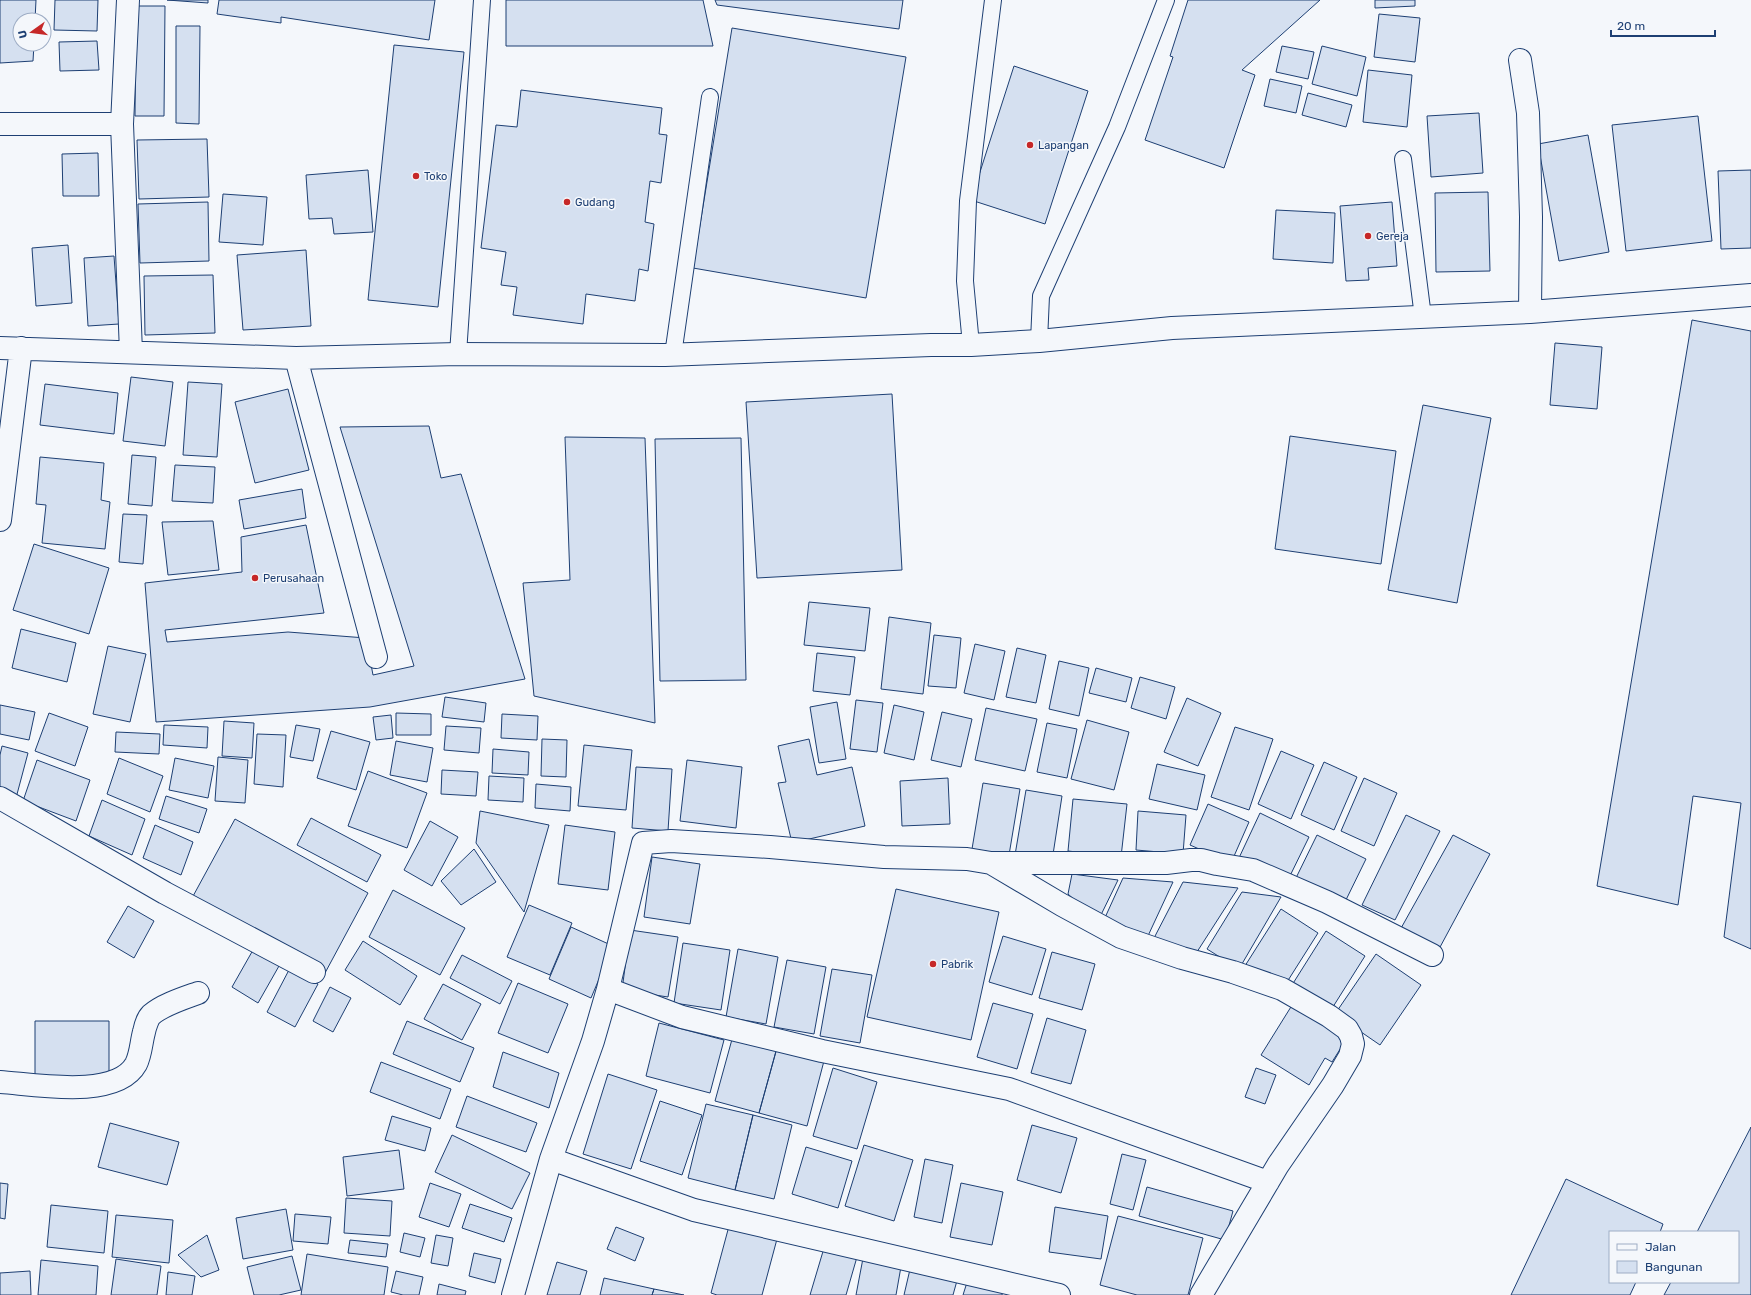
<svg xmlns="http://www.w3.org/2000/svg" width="1751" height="1295" font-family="Rubik,sans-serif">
	<rect width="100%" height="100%" fill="#f4f7fb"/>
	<path fill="#d5e0f0" stroke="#1d3f73" d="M0 0H36L35 20H20V44H34L33 61 0 63Z
		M55 0H98L97 31 54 30Z
		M167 0H208V3Z
		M219 0H435L429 40 281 17V23L217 14Z
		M506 0H703L713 46H506Z
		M715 0H903L899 29 717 5Z
		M1188 0H1320L1242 70 1255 75 1224 168 1145 140 1173 57 1170 56Z
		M1375 0H1415V6L1375 8Z
		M136 6H165L164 116H135Z
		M1379 14 1420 18 1415 62 1374 57Z
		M176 26H200L199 124 176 123Z
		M732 28 906 57 866 298 693 268Z
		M97 41 99 70 60 71 59 42Z
		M394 45 464 52 438 307 368 300Z
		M1282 46 1314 52 1308 79 1276 72Z
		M1322 46 1366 57 1357 96 1312 84Z
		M1014 66 1088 91 1045 224 971 200Z
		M1368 70 1412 75 1407 127 1363 122Z
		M1270 79 1302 86 1296 113 1264 106Z
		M521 90 662 108 659 134 667 135 661 183 650 181 645 222 654 224 648 271 639 269 635 301 586 294 583 324 513 315 517 287 501 285 506 252 481 248 496 125 517 127Z
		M1308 93 1352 105 1346 127 1302 115Z
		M1479 113 1483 173 1431 177 1427 116Z
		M1698 116 1712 241 1626 251 1612 125Z
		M1588 135 1609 252 1559 261 1538 144Z
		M207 139 209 197 139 199 137 140Z
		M98 153 99 196H63L62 154Z
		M368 170 373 232 334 234 332 218 309 219 306 175Z
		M1751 170V248L1721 249 1718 171Z
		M1488 192 1490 271 1436 272 1435 193Z
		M223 194 267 197 263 245 219 242Z
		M208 202 209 261 140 263 138 204Z
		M1392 202 1397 266 1368 268 1369 280 1346 281 1340 206Z
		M1276 210 1335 213 1333 263 1273 259Z
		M68 245 72 303 36 306 32 248Z
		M306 250 311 326 243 330 237 255Z
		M114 256 119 324 88 326 84 258Z
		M213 275 215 333 145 335 144 276Z
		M1692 320 1751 331V949L1724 937 1741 803 1693 796 1678 905 1597 886Z
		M1555 343 1602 347 1597 409 1550 405Z
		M131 377 173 382 165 446 123 441Z
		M188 382 222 384 217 457 183 455Z
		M45 384 118 393 114 434 40 425Z
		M288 389 309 470 255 483 235 402Z
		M892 394 902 570 757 578 746 402Z
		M1423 405 1491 418 1457 603 1388 590Z
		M429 426 441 478 461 474 525 679 370 707 156 722 145 583 242 572 241 537 306 525 324 613 165 630 167 642 288 632 366 638 373 675 414 666 340 427Z
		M1290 436 1396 451 1381 564 1275 549Z
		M565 437 645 438 655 723 534 696 523 583 570 580Z
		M741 438 746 680 660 681 655 439Z
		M132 455 156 457 152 506 128 504Z
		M40 457 104 463 101 500 110 502 105 549 42 543 46 505 36 504Z
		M175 465 215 467 213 503 172 501Z
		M302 489 306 518 244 529 239 500Z
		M123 514 147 515 143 564 119 562Z
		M213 521 219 570 168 575 162 522Z
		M34 544 109 568 89 634 13 610Z
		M809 602 870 608 865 651 804 645Z
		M889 617 931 623 923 694 881 689Z
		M21 629 76 643 67 682 12 668Z
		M934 635 961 638 956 688 928 686Z
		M975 644 1005 651 994 700 964 693Z
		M108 646 146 654 130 722 93 714Z
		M1017 648 1046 655 1036 703 1006 697Z
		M817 653 855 657 850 695 813 691Z
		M1059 661 1089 668 1079 716 1049 709Z
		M1096 668 1132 678 1126 702 1089 693Z
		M1140 677 1175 687 1166 719 1131 708Z
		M445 697 486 703 484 722 442 717Z
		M1187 698 1221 713 1198 766 1164 752Z
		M856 700 883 703 877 752 850 749Z
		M837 702 846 759 819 763 810 707Z
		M0 705 35 712 29 740 0 734Z
		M894 705 924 712 914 760 884 753Z
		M986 708 1037 719 1025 771 975 760Z
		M942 712 972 719 961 767 931 760Z
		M49 713 88 727 75 766 35 751Z
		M396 713 431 714V735H396Z
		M502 714 538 716 537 740 501 738Z
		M391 715 393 738 376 740 373 717Z
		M1087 720 1129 732 1114 790 1071 779Z
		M224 721 254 723 252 758 222 756Z
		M1047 723 1077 729 1067 778 1037 772Z
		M164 725 208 727 207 748 163 745Z
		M296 725 320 729 313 761 290 757Z
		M446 726 481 728 479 753 444 750Z
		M1235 727 1273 739 1249 810 1211 797Z
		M331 731 370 742 356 790 317 778Z
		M116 732 160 734 159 754 115 752Z
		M257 734 286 735 283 787 254 784Z
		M542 739 567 740 566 777 541 776Z
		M809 739 817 775 852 767 865 826 792 843 778 783 786 782 778 746Z
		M396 741 433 748 427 782 390 775Z
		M584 745 632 750 626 810 578 806Z
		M2 746 28 753 16 798 0 794V755Z
		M493 749 529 752 528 775 492 773Z
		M1281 751 1314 765 1291 819 1258 804Z
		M218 757 248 760 245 803 215 801Z
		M119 758 163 776 150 812 107 794Z
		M175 758 214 766 208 798 169 790Z
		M37 760 90 780 76 821 23 801Z
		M687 760 742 767 736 828 680 821Z
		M1324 762 1357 777 1334 830 1301 815Z
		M1157 764 1205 775 1197 810 1149 799Z
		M636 767 672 769 668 831 632 828Z
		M442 770 478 772 476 796 441 794Z
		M368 771 427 793 407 848 348 826Z
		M489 776 524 778 523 802 488 800Z
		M948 778 950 824 902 826 900 781Z
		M1364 778 1397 793 1374 846 1341 831Z
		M983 783 1020 789 1009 855 972 849Z
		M536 784 571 787 570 811 535 808Z
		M1026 790 1062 796 1052 861 1015 855Z
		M166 796 207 809 199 833 159 819Z
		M1073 799 1127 804 1121 857 1068 851Z
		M102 800 145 819 132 855 89 836Z
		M1208 804 1249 822 1231 863 1190 845Z
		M480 811 549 825 524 912 476 843Z
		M1138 811 1186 815 1183 854 1136 850Z
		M1260 813 1309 837 1286 884 1238 860Z
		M1406 815 1440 831 1395 920 1362 905Z
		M311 818 381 855 367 882 297 845Z
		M235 819 368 893 325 973 192 898Z
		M430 821 458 837 432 886 404 870Z
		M155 825 193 842 181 875 143 858Z
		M565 825 615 832 608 890 558 884Z
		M1317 835 1366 859 1343 906 1294 882Z
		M1453 835 1490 854 1439 949 1400 930Z
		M474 849 496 882 461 905 441 881Z
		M652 857 700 864 690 924 644 917Z
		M1072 874 1118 880 1098 921 1068 894Z
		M1123 878 1173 882 1147 938 1103 922Z
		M1183 882 1238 888 1195 955 1153 940Z
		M896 889 999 912 971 1040 867 1017Z
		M393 890 465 928 440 975 369 937Z
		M1242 892 1281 897 1239 969 1207 949Z
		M529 905 572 923 550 975 507 957Z
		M128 906 154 921 134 958 107 942Z
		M1281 909 1318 933 1287 982 1243 969Z
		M571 927 613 946 591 998 549 979Z
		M630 930 678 937 668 997 622 990Z
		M1326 931 1365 956 1331 1010 1292 985Z
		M1003 936 1046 949 1032 995 989 982Z
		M363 941 417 976 400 1005 345 970Z
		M683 943 730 950 721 1010 674 1003Z
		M738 949 778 957 766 1024 726 1017Z
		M253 950 279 966 258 1003 232 987Z
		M1052 952 1095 964 1082 1010 1039 998Z
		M1376 954 1421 985 1380 1045 1335 1014Z
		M462 955 512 981 500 1004 450 978Z
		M787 960 826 967 814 1034 774 1027Z
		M290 968 318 984 295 1027 267 1012Z
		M832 969 872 975 860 1043 820 1036Z
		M518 983 568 1004 548 1053 498 1033Z
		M443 984 481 1004 462 1040 424 1019Z
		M330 987 351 998 333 1032 313 1021Z
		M1294 1002 1349 1035 1332 1062 1325 1058 1309 1085 1261 1055Z
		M993 1003 1033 1014 1017 1069 977 1057Z
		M1047 1018 1086 1030 1071 1084 1031 1073Z
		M35 1021H109V1081H35Z
		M407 1021 474 1048 460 1082 393 1054Z
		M659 1023 724 1040 710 1093 646 1076Z
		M734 1032 778 1044 759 1113 715 1101Z
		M778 1044 825 1057 807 1126 759 1113Z
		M503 1052 559 1073 549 1108 493 1087Z
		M381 1062 451 1089 440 1119 370 1092Z
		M833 1068 877 1082 857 1149 813 1136Z
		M1256 1068 1276 1075 1265 1104 1245 1097Z
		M608 1074 657 1090 631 1169 583 1154Z
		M467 1096 537 1123 526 1152 456 1127Z
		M660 1101 702 1115 682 1175 640 1161Z
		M706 1104 753 1115 735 1190 688 1178Z
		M753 1115 792 1125 774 1199 735 1190Z
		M392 1116 431 1128 425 1151 385 1140Z
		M110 1123 179 1142 167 1185 98 1167Z
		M1032 1125 1077 1138 1061 1193 1017 1180Z
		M1751 1127V1295H1664L1671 1282H1738V1232H1697Z
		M452 1135 530 1173 512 1209 435 1172Z
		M864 1145 913 1160 894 1221 845 1206Z
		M806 1147 852 1161 838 1208 792 1194Z
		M399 1150 404 1189 347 1196 343 1157Z
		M1122 1154 1146 1160 1133 1210 1110 1204Z
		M925 1159 953 1165 942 1223 914 1217Z
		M1566 1179 1663 1224 1660 1232H1610V1282H1636L1630 1295H1511Z
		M0 1183 8 1184 5 1219 0 1218Z
		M430 1183 461 1194 449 1227 419 1217Z
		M961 1183 1003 1192 992 1245 950 1237Z
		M1147 1187 1233 1211 1225 1240 1139 1216Z
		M346 1198 392 1201 390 1236 344 1233Z
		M470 1204 512 1218 504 1242 462 1228Z
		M51 1205 108 1211 104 1253 47 1247Z
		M1055 1207 1108 1216 1101 1259 1049 1252Z
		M286 1209 293 1250 243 1259 236 1218Z
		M295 1214 331 1217 328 1244 293 1241Z
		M116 1215 173 1220 169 1263 112 1257Z
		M1118 1216 1203 1238 1188 1295H1137L1100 1285Z
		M729 1226 777 1239 762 1295H717L711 1293Z
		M616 1227 644 1238 635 1261 607 1249Z
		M404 1233 425 1238 420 1257 400 1252Z
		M207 1235 219 1270 201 1277 178 1255Z
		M436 1235 453 1238 448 1266 431 1263Z
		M350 1240 388 1244 386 1257 348 1253Z
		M824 1248 857 1257 846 1295H810Z
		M474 1253 501 1259 495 1283 469 1276Z
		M864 1253 902 1261 896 1295H856Z
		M307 1254 388 1267 384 1295H301Z
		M292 1256 301 1290 279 1295H254L247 1267Z
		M116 1259 161 1266 157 1295H111Z
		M41 1260 98 1266 96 1295H38Z
		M557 1262 587 1271 580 1295H547Z
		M911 1265 958 1277 953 1295H904Z
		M30 1271 31 1295H0V1273Z
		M396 1271 423 1277 419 1295H403L391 1292Z
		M168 1272 195 1276 192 1295H166Z
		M969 1276 1004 1287 1002 1295H963Z
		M604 1278 654 1289 652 1295H600Z
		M439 1284 466 1291 465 1295H437Z
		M654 1289 684 1295H652Z"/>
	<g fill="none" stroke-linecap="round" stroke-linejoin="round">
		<defs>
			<path id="service" d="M1403 159 1423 317
				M1039 341 1041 296 1117 127 1166 0
				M971 345 965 281 968 201 993 0
				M458 354 482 0
				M673 355 710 97"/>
			<path id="minor" d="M128 0 122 124 131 352
				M1520 60 1528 113 1531 217 1530 312
				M0 124H122
				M0 348 296 358 458 354 665 355 931 345H971L1039 341 1172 328 1530 312 1751 295
				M296 358 376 657
				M0 520 21 348
				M0 798 165 893 314 972
				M992 863H1166L1191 860H1201L1217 864 1253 870 1327 902 1432 955
				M608 989 682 1017 822 1051 1009 1089 1268 1182
				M0 1082C33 1084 116 1100 136 1064 141 1054 141 1043 144 1032 145 1027 148 1018 151 1015 162 1005 184 998 198 993
				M551 1159 694 1210 1059 1295
				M513 1295 551 1159 593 1041 608 989 643 843 671 841 770 847 884 857 967 859 991 863 1062 905 1121 937 1182 958 1233 972 1282 989 1329 1016 1347 1029 1351 1036 1353 1044 1350 1056 1333 1085 1278 1165 1201 1295"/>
		</defs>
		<use href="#service" stroke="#1d3f73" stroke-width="18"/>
		<use href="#minor" stroke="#1d3f73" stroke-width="24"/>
		<use href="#service" stroke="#f4f7fb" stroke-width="16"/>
		<use href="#minor" stroke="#f4f7fb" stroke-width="22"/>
	</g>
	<g fill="#c62828" stroke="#f4f7fb" stroke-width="1.5">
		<circle cx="1030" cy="145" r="4"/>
		<circle cx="416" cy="176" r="4"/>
		<circle cx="567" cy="202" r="4"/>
		<circle cx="1368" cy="236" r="4"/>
		<circle cx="255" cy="578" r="4"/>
		<circle cx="933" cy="964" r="4"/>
	</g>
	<g text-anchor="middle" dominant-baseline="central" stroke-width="3" stroke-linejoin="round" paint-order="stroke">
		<g font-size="11" fill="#1d3f73" stroke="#f4f7fb" text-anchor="start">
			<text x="1038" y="145">Lapangan</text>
			<text x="424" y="176">Toko</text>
			<text x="575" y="202">Gudang</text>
			<text x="1376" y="236">Gereja</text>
			<text x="263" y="578">Perusahaan</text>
			<text x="941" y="964">Pabrik</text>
		</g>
	</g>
	<rect x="1609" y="1231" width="130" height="52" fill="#f4f7fb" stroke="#9eadc5"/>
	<rect x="1617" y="1244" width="20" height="6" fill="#f4f7fb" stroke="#9eadc5"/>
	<text x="1645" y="1251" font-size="12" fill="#1d3f73">Jalan</text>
	<rect x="1617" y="1261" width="20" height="12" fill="#d5e0f0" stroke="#9eadc5"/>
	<text x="1645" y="1271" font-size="12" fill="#1d3f73">Bangunan</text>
	<g transform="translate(32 32) rotate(256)"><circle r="19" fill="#f4f7fb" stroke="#9eadc5"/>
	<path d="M0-3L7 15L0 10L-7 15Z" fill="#c62828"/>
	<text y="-6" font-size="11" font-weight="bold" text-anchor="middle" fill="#1d3f73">U</text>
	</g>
	<path d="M1611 30v6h104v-6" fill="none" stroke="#1d3f73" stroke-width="2"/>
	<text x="1617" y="30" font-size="12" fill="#1d3f73" stroke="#f4f7fb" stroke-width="3" paint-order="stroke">20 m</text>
</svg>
